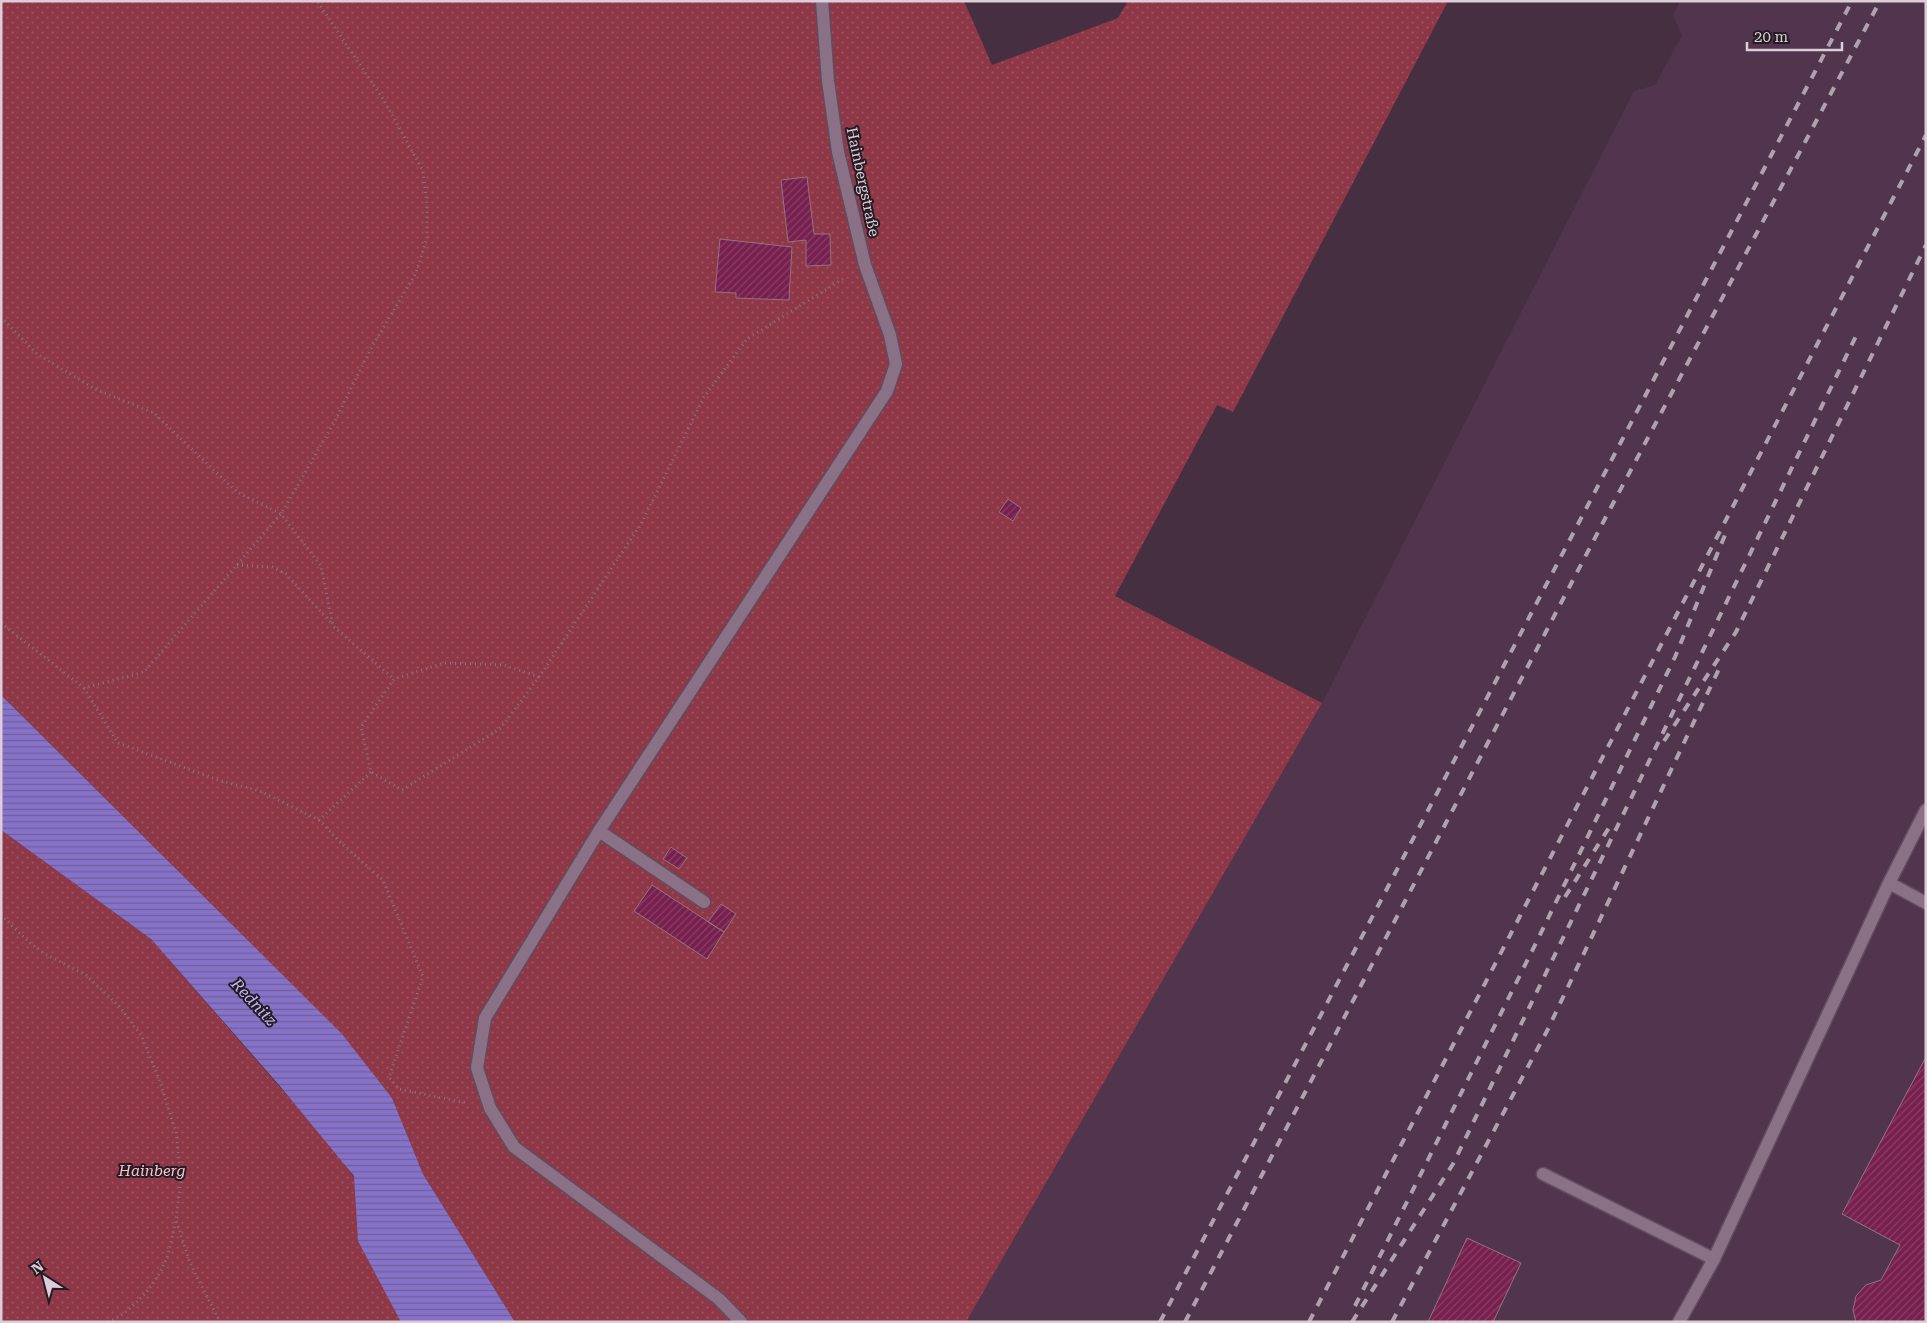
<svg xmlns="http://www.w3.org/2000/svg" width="1927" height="1323" font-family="'Roboto Serif',serif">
	<defs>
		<pattern id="green-dots" width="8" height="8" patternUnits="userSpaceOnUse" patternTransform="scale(1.25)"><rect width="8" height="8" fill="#8e3747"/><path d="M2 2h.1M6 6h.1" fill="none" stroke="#9d5361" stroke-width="1.8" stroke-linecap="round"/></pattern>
		<pattern id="water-rules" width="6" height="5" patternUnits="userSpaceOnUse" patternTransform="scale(1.25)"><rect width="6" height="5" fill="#8672c8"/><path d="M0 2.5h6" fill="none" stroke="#6e6099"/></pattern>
		<pattern id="building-hatch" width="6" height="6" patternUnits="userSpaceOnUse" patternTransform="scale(1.25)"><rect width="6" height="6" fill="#77204e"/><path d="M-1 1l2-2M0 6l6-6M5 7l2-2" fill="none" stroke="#8a3f67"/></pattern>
	</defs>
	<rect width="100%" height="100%" fill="#452f41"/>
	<path fill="#51354c" d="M1680 1H1926V1322H966L1322 703 1634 91 1655 85 1682 35 1673 15Z"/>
	<path fill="url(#green-dots)" d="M1 1H964L992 65 1118 18 1128 1H1448L1233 412 1217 405 1115 596 1322 703 966 1322H515L423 1174 392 1098 342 1035 1 695Z
		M1 830 151 939 332 1147 393 1231 454 1322H1Z"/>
	<path fill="url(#water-rules)" d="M1 695 342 1034 392 1098 423 1174 515 1322H401L358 1241 354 1176 279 1085 151 939 1 830Z"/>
	<path fill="url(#building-hatch)" stroke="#947481" d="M807 177 814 234H830L831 265 806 266V240L788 242 781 180Z
		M720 239 792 247 789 300 736 298V293L715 292Z
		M1008 499 1021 508 1013 521 999 512Z
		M671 847 687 858 679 869 663 859Z
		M652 885 724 932 707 959 634 911Z
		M721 904 736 914 724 932 708 922Z
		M1926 1057V1322H1856L1853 1310 1856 1296 1866 1285 1881 1280 1900 1245 1842 1214Z
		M1467 1238 1521 1263 1493 1322H1428Z"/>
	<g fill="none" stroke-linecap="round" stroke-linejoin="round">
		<defs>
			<path id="service" d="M599 831 704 902
				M1889 883 1926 903
				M1543 1174 1714 1259
				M741 1322 719 1299 514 1147 490 1108 477 1068 485 1018 599 831 887 391 896 364 890 335 865 265 838 152 828 81 822 1
				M1679 1322 1714 1259 1889 883 1926 810"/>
		</defs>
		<use href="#service" stroke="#604d5d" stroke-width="15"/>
		<path stroke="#887584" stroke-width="3" stroke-dasharray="1 4" stroke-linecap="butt" d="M1 317 37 354 95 389 154 413 237 492 281 514 321 566 333 626 394 679
			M237 565 272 567 286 574 333 625
			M1 623 84 688 144 672 281 514 335 421 370 350 416 273 427 238V204L423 171 385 102 317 1
			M539 677 504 665 444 663 394 679 361 727 371 772 402 790 501 728 539 677 641 524 704 397 747 339 846 277
			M84 688 118 743 221 781 260 791 319 820 371 772
			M319 820 343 845 383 880 423 977 389 1077 399 1089 466 1103
			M1 915 30 943 45 954 86 975 120 1007 142 1037 160 1082 176 1132 181 1179 176 1220 190 1263 220 1322
			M108 1322C130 1313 153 1288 163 1266 170 1253 172 1235 176 1220"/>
		<use href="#service" stroke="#8b7186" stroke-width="12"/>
		<path stroke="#b1a0ad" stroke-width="4" stroke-dasharray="9 9" stroke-linecap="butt" d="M1664 741 1736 632 1926 245
			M1565 897 1612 823
			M1355 1306 1537 941 1675 657 1725 535
			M1160 1322 1852 1
			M1185 1322 1608 513 1880 1
			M1309 1322 1926 135
			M1352 1322 1453 1164 1857 334
			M1392 1322 1547 1031 1719 669"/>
	</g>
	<g text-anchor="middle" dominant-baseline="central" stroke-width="4" stroke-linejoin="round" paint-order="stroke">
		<g font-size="15" fill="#dccdd9" stroke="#251b23">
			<text transform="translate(863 182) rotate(78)">Hainbergstraße</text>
		</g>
		<g font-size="15" font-style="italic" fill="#fcc4ca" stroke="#251b23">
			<text x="152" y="1171">Hainberg</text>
		</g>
		<g font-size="16" font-style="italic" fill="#c5b8fc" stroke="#251b23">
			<text transform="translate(254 1002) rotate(47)">Rednitz</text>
		</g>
	</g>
	<rect width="1927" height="1323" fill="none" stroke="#dccdd9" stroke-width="5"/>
	<g transform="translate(45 1278) rotate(324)" stroke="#251b23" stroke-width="4" paint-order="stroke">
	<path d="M0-4L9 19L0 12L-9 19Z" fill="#dccdd9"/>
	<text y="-8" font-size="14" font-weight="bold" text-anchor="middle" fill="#dccdd9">N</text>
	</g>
	<path d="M1747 42v8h95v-8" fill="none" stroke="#dccdd9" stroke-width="2.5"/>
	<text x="1754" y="42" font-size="15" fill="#dccdd9" stroke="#251b23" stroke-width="4" paint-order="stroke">20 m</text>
</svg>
